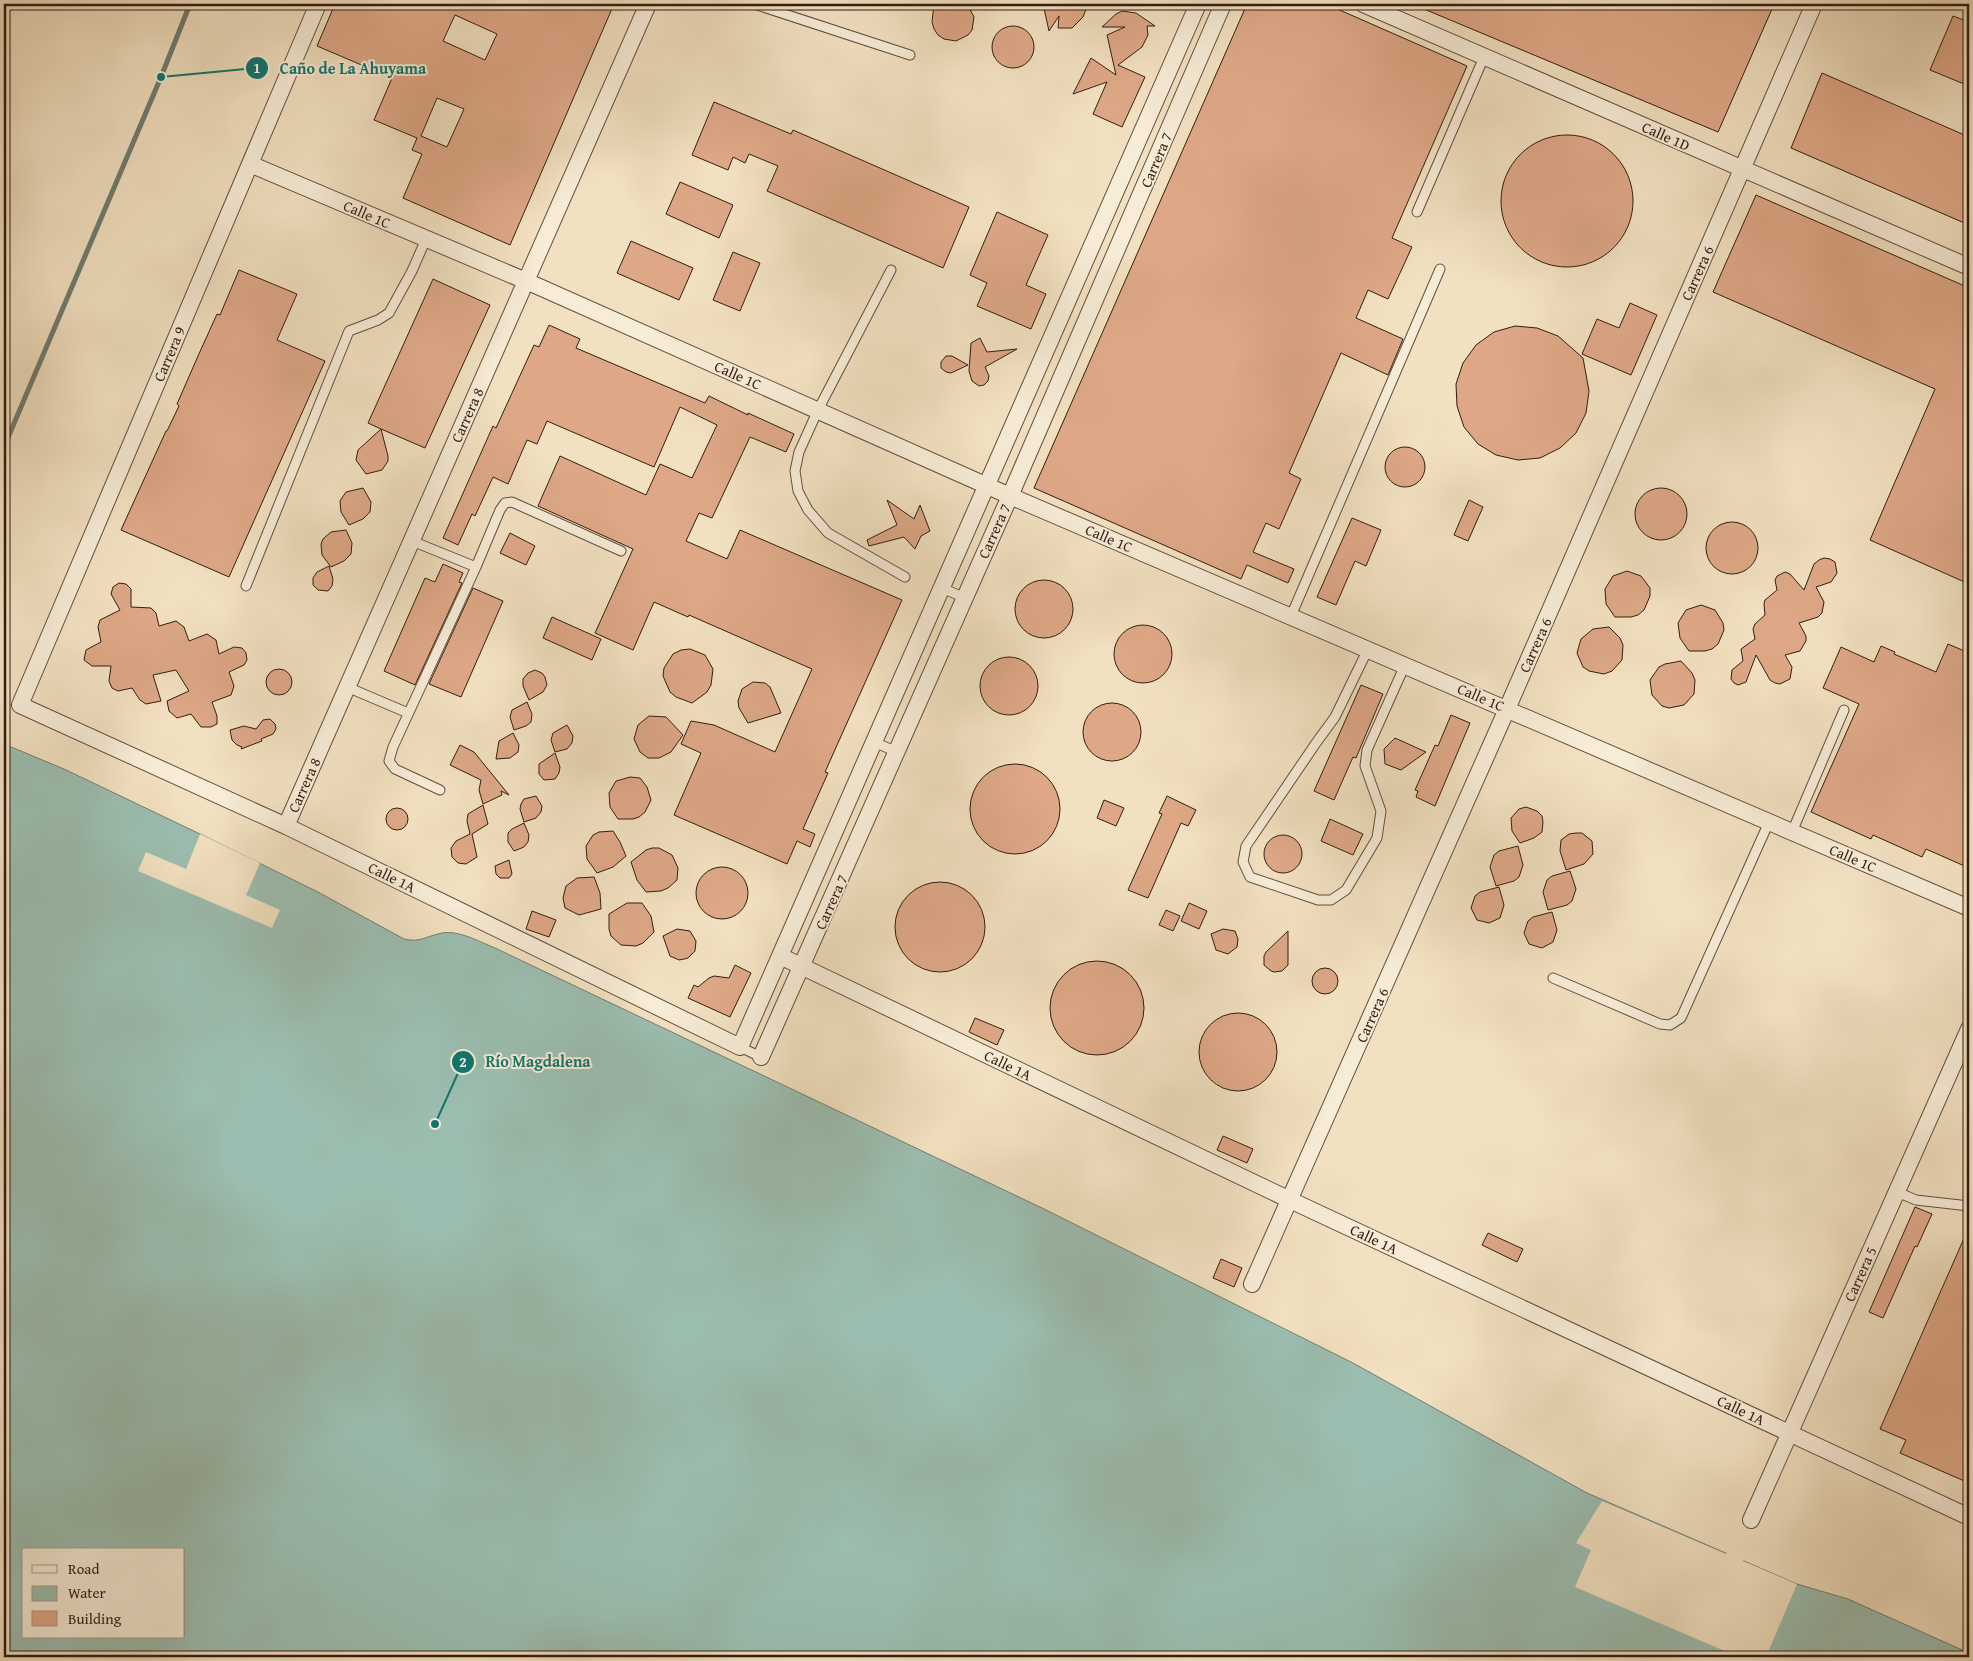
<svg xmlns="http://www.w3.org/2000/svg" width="1973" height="1661" font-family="'Gentium Book Plus',serif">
	<rect width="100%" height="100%" fill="#f2e1c1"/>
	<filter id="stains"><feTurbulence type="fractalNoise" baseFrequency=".004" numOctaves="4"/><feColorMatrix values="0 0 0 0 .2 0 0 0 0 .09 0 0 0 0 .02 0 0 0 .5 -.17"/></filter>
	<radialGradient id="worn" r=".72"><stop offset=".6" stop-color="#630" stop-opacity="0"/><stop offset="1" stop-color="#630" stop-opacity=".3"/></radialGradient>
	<path fill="#9bbeb0" stroke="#717d71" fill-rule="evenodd" d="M4 744 64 769 200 834 318 892 404 939C421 943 426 936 442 933 459 930 480 942 495 948L1042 1208 1353 1363 1587 1493 1797 1584 1848 1599 1969 1653V1657H4ZM24 1550H184V1637H24Z"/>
	<path fill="#f2e1c1" d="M200 834 260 863 246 895 280 910 272 928 138 871 146 852 186 869Z
		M1602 1501 1726 1554 1728 1552 1744 1559 1743 1561 1797 1584 1766 1657H1739L1575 1587 1591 1550 1576 1543Z"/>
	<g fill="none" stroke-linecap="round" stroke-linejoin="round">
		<path stroke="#717d71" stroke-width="5" d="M4 447 161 77 190 4"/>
	</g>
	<path fill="#dea887" stroke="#331c13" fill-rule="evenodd" d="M335 4H614L510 245 403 198 422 154 412 150 417 138 374 120 392 78 317 46ZM455 15 497 34 485 60 443 41ZM437 98 464 109 447 147 421 136Z
		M934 4H967L974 17 972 30 968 35 956 41 944 39 938 35 934 29 932 22Z
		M1043 4H1088L1083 17 1072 28H1058L1059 16 1049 31Z
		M1247 4H1326L1467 66 1392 238 1412 247 1388 299 1368 290 1356 318 1403 339 1388 375 1341 353 1289 473 1301 479 1279 529 1266 523 1253 552 1294 569 1288 583 1247 565 1241 579 1034 488Z
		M1412 4H1759L1772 9 1718 132Z
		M1122 11 1136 13 1155 26H1147L1148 35 1142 47 1118 65 1145 77 1122 127 1093 114 1107 82 1073 94 1091 58 1116 75 1107 35 1125 27H1102L1116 14Z
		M1953 16 1969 22V86L1930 70Z
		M992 47a21 21 0 1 1 42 0a21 21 0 1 1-42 0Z
		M1822 73 1969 137V225L1791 148Z
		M714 102 791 134 793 130 969 207 943 268 767 191 778 166 749 154 745 163 733 157 728 170 692 155Z
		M1501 201a66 66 0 1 1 132 0a66 66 0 1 1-132 0Z
		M680 182 733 205 719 238 666 214Z
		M1756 195 1967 287 1963 295 1969 298V584L1870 540 1935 389 1713 292Z
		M997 212 1048 235 1026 285 1046 294 1031 329 977 306 987 283 970 275Z
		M631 241 693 268 679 300 617 273Z
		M733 252 760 263 740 311 713 300Z
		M239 270 297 294 277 340 325 361 229 577 121 530 166 431H167L179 406 177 404 198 356 217 314 220 315Z
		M433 279 490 305 425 448 381 429 388 456V461L382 470 366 474 356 460 358 450 381 429 368 423Z
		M1630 303 1657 315 1631 375 1582 354 1597 319 1619 328Z
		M549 325 580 339 576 348 705 403 709 396 748 415V413L794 434 786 452 750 437 712 518 699 513 686 541 727 559 740 530 902 600 825 772 828 773 803 829 815 834 810 847 797 841 787 864 674 815 701 753 681 744 691 721 714 725 775 752 812 669 689 615 688 617 654 602 633 650 595 633 633 549 538 506 560 456 646 495 660 464 692 478 717 425 680 407 654 467 547 421 537 444 527 440 508 484 493 477 475 516 472 514 458 545 443 538 493 426 496 428 534 345 539 347Z
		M1515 326 1537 328 1558 336 1583 358 1589 391 1586 413 1576 433 1560 448 1540 458 1518 460 1496 455 1478 444 1464 427 1457 406 1456 384 1463 363 1476 345 1494 332Z
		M980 338 987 352 1017 349 985 367 989 376 988 381 984 385 979 386 972 381 969 371 971 343Z
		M946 356H952L968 365 951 373 946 372 941 368V362Z
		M1385 467a20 20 0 1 1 40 0a20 20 0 1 1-40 0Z
		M363 488 371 502 370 512 363 519 349 525 341 512 340 501 346 492Z
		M1635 514a26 26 0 1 1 52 0a26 26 0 1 1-52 0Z
		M887 500 914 519 920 505 930 531 921 536 915 549 904 537 869 546 867 540 897 525Z
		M1469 500 1483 507 1468 541 1454 535Z
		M1352 518 1381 530 1366 566 1355 561 1336 605 1317 597Z
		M1706 548a26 26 0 1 1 52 0a26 26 0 1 1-52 0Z
		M346 530 352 543 351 554 344 561 331 567 322 555 321 544 323 539 331 532Z
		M510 533 535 546 526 565 500 553Z
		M1824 558 1830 559 1835 562 1837 573 1831 582 1816 587 1824 602 1822 613 1818 617 1799 623 1806 636V641L1800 651 1785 655 1792 667 1790 679 1780 684 1775 683 1770 680 1756 655 1746 682 1738 685 1734 683 1731 679 1732 670 1743 661 1741 649 1755 639 1753 629 1755 624 1765 615 1764 604 1765 600 1777 590 1775 580 1777 576 1785 572 1790 574 1804 590 1814 564 1819 560Z
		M443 564 463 573 459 582 462 583 415 685 384 671 425 578 435 582Z
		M329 566 333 579 332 586 328 591 318 590 313 585V578L317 572Z
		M1627 571 1641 576 1650 588V596L1644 610 1638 615 1631 617H1615L1606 604 1605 589 1613 576Z
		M1015 609a29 29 0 1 1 58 0a29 29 0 1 1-58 0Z
		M119 583 126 584 131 589V607L151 608 156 613 159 626 176 621 184 627 189 641 207 634 216 640 219 654 234 647 242 648 246 653 247 660 244 665 229 672 234 686 231 695 212 702 217 716V724L211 727H201L191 714 177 718 169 711 167 701 189 691 176 670 153 675 161 701 146 704 140 700 132 688 118 691 112 688 109 681 111 666H92L84 660 86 650 101 642 98 627 100 620 120 610 111 594 113 587Z
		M473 588 503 601 461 697 429 684Z
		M1701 605 1715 610 1723 623 1724 630 1718 644 1712 649 1705 651H1689L1680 638 1678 623 1686 610Z
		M552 617 601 639 592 660 543 638Z
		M1114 654a29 29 0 1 1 58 0a29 29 0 1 1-58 0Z
		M1609 627 1620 638 1623 645 1622 660 1612 671 1604 674 1589 671 1583 667 1577 653 1581 639 1593 629Z
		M1948 644 1969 653V868L1926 849 1922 857 1873 835 1871 839 1811 812 1859 704 1823 688 1841 647 1874 662 1881 646 1895 652 1894 654 1936 672Z
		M690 649 705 655 713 669 711 685 707 692 692 703 676 697 670 692 663 676 664 668 673 654 681 650Z
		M980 686a29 29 0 1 1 58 0a29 29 0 1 1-58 0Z
		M1681 661 1692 673 1695 680 1694 694 1684 705 1669 708 1662 706 1652 695 1650 680 1659 667 1665 664Z
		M266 682a13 13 0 1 1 26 0a13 13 0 1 1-26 0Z
		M535 670 542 673 545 677 547 685 543 692 529 700 523 686V679L528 673Z
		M753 682 765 683 770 687 781 713 748 723 739 708 738 701 742 689Z
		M1361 685 1383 694 1356 758 1353 757 1334 800 1314 791Z
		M527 702 532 714 531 722 526 726 514 730 510 717 512 710Z
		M1083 732a29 29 0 1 1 58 0a29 29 0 1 1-58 0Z
		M1451 715 1470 723 1435 806 1416 797 1418 791 1415 790 1435 745 1438 746Z
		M649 716 666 717 683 735 671 752 659 758H648L640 752 634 739 638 725Z
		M270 719 275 724 276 729 273 734 261 739 262 741 241 749 242 747 237 745 232 740 230 730 244 726 256 729 263 720Z
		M567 725 573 736 572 743 567 749 555 752 551 740 553 733Z
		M513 733 519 745 518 752 510 758 496 759 499 741Z
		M1395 738 1426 752 1401 770 1385 764 1384 749Z
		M460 745 474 752 509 795 501 791 502 795 483 804 479 790 481 780 450 765Z
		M555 753 560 767 559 773 555 779 544 780 539 774V764Z
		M970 809a45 45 0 1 1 90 0a45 45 0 1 1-90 0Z
		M630 777 640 778 647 787 651 800 645 812 639 817 633 819H618L610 807 609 793 616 781Z
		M536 796 542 806 541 812 536 818 524 822 520 809 521 804 524 799Z
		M1167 796 1196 810 1188 826 1181 823 1148 898 1128 890 1162 814 1159 813Z
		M1104 800 1124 808 1116 826 1097 818Z
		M483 805 488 824 472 834 477 857 466 864 458 863 452 857 451 848 456 841 470 834 467 821 468 814Z
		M1526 807 1537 811 1542 816 1543 822 1542 832 1534 838 1520 843 1512 831 1511 818 1519 809Z
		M386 819a11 11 0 1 1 22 0a11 11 0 1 1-22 0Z
		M1330 819 1363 834 1353 855 1321 841Z
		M524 823 529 835 528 842 524 847 514 851 508 842V833L512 829Z
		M613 831 620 842 626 856 613 867 597 873 587 859 586 846 593 835 599 832Z
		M1576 833H1582L1592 841 1593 854 1584 864 1566 870 1560 851 1561 840 1569 834Z
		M1264 854a19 19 0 1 1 38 0a19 19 0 1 1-38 0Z
		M1518 846 1523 865 1519 877 1514 881 1496 886 1490 867 1494 855 1499 851Z
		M652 848H659L672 855 678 868 677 880 668 888 661 891 646 892 637 880 631 862 646 850Z
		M509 860 512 874 509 878H500L496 874 495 866Z
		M696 893a26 26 0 1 1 52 0a26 26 0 1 1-52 0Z
		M1570 871 1576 889 1572 901 1567 905 1548 910 1543 892 1547 880 1552 876Z
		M594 877 600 893 601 909 579 915 565 908 563 898 566 886 577 878Z
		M895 927a45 45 0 1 1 90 0a45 45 0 1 1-90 0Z
		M1499 887 1504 905 1500 918 1489 923 1477 920 1471 908 1475 896 1480 892Z
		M627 903H642L651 916 654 932 643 943 636 946 621 945 611 936 609 929V914Z
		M1189 903 1207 911 1199 929 1181 921Z
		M1166 910 1180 916 1173 931 1159 925Z
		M532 911 556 920 549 937 526 929Z
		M1552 912 1557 930 1553 942 1542 948 1529 944 1524 933 1528 921 1533 917Z
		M677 929 690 931 696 941 695 951 688 958 684 959 679 960 670 956 663 936Z
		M1223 929 1235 931 1238 939 1237 947 1228 954 1216 950 1211 934Z
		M1288 931V965L1282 971 1274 972 1271 971 1264 965V956L1266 952Z
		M1050 1008a47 47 0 1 1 94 0a47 47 0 1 1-94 0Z
		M735 965 751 973 730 1017 688 998 694 985 698 987 709 978 714 976 729 978Z
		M1312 981a13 13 0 1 1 26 0a13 13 0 1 1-26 0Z
		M1199 1052a39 39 0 1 1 78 0a39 39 0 1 1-78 0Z
		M975 1018 1004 1030 997 1045 969 1032Z
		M1223 1136 1253 1149 1247 1163 1217 1150Z
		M1915 1207 1932 1214 1917 1247 1915 1246 1883 1318 1869 1312Z
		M1969 1227V1483L1900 1453 1906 1440 1880 1429Z
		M1488 1233 1523 1249 1517 1262 1482 1245Z
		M1221 1259 1242 1268 1234 1287 1213 1278Z"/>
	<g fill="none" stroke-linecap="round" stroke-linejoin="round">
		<defs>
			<path id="lane" d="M754 4 910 55
				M1417 212 1484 57
				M891 270 818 410 799 452 795 471 798 491 808 510 828 533 905 577
				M412 541 476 567
				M246 586 349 331 378 320 389 313 412 271 426 239
				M942 588 965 598
				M1291 616 1440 269
				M1368 649 1335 717 1316 743 1246 846 1243 862 1250 877 1318 900H1331L1346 890 1377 838 1381 811 1365 766 1367 750 1405 665
				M347 687 408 713
				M874 742 897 752
				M440 790 395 769 389 761 393 747 476 567 500 510 505 503 512 502 621 551
				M1792 832 1844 710
				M1553 978 1660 1024 1670 1025 1681 1018 1769 822
				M740 1047 761 1057
				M1897 1192 1916 1200 1969 1206"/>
			<path id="street" d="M318 4 20 705 286 826 740 1047 1198 4
				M1363 4 1969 267
				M250 164 526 281 1010 496 1969 908
				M286 826 648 4
				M780 956 1290 1200 1969 1517
				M761 1057 1010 496 1223 4
				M1252 1284 1507 709 1814 4
				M1751 1520 1969 1029"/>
		</defs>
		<use href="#lane" stroke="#634d3e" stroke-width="11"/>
		<use href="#street" stroke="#634d3e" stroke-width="18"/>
		<use href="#lane" stroke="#f7ecd7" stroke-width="9"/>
		<use href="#street" stroke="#f7ecd7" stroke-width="16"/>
	</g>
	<g text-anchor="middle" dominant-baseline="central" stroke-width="4" stroke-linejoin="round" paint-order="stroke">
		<g font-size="15" fill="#331c13" stroke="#f7ecd7">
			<text transform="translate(1666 136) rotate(24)">Calle 1D</text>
			<text transform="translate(1156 160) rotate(-67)">Carrera 7</text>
			<text transform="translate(367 214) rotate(23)">Calle 1C</text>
			<text transform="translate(1697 273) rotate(-66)">Carrera 6</text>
			<text transform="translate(169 354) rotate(-67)">Carrera 9</text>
			<text transform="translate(738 375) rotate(24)">Calle 1C</text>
			<text transform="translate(467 415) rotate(-66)">Carrera 8</text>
			<text transform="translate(994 531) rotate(-66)">Carrera 7</text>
			<text transform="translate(1109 538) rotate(23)">Calle 1C</text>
			<text transform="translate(1535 645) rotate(-66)">Carrera 6</text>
			<text transform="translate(1481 697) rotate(23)">Calle 1C</text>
			<text transform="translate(304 785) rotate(-66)">Carrera 8</text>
			<text transform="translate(1853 858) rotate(23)">Calle 1C</text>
			<text transform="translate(392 877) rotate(26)">Calle 1A</text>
			<text transform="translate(831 902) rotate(-66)">Carrera 7</text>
			<text transform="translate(1372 1015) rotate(-66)">Carrera 6</text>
			<text transform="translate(1008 1065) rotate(26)">Calle 1A</text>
			<text transform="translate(1374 1239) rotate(25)">Calle 1A</text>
			<text transform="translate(1860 1274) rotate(-66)">Carrera 5</text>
			<text transform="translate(1741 1410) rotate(25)">Calle 1A</text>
		</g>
	</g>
	<path fill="none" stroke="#0f766e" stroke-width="2" d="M161 77L257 68M435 1124L463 1062"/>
	<g fill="#0f766e" stroke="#f7ecd7" stroke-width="2">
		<circle cx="161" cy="77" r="5"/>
		<circle cx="435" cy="1124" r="5"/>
		<circle cx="257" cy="68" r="12"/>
		<circle cx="463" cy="1062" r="12"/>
	</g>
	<g font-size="15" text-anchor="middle" font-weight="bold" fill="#fff">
		<text x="257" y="73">1</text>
		<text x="463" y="1067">2</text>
	</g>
	<g font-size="16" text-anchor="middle" font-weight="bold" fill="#0f766e" stroke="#f7ecd7" stroke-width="4" stroke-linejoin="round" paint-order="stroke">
		<text x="353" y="74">Caño de La Ahuyama</text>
		<text x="538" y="1067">Río Magdalena</text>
	</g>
	<rect width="1973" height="1661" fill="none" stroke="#f2e1c1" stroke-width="20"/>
	<rect x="5" y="5" width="1963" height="1651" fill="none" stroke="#331c13" stroke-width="2.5"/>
	<rect x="10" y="10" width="1953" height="1641" fill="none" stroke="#331c13"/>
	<rect x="22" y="1548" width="162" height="90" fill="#f7ecd7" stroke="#a99989"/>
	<rect x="32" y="1565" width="25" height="8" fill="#f7ecd7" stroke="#a99989"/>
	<text x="68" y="1574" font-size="15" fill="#331c13">Road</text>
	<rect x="32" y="1586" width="25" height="15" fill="#9bbeb0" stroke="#a99989"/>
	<text x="68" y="1598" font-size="15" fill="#331c13">Water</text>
	<rect x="32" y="1611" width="25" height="15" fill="#dea887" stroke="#a99989"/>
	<text x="68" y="1624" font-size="15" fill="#331c13">Building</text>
	<rect width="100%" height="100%" filter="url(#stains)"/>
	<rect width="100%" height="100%" fill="url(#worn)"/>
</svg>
